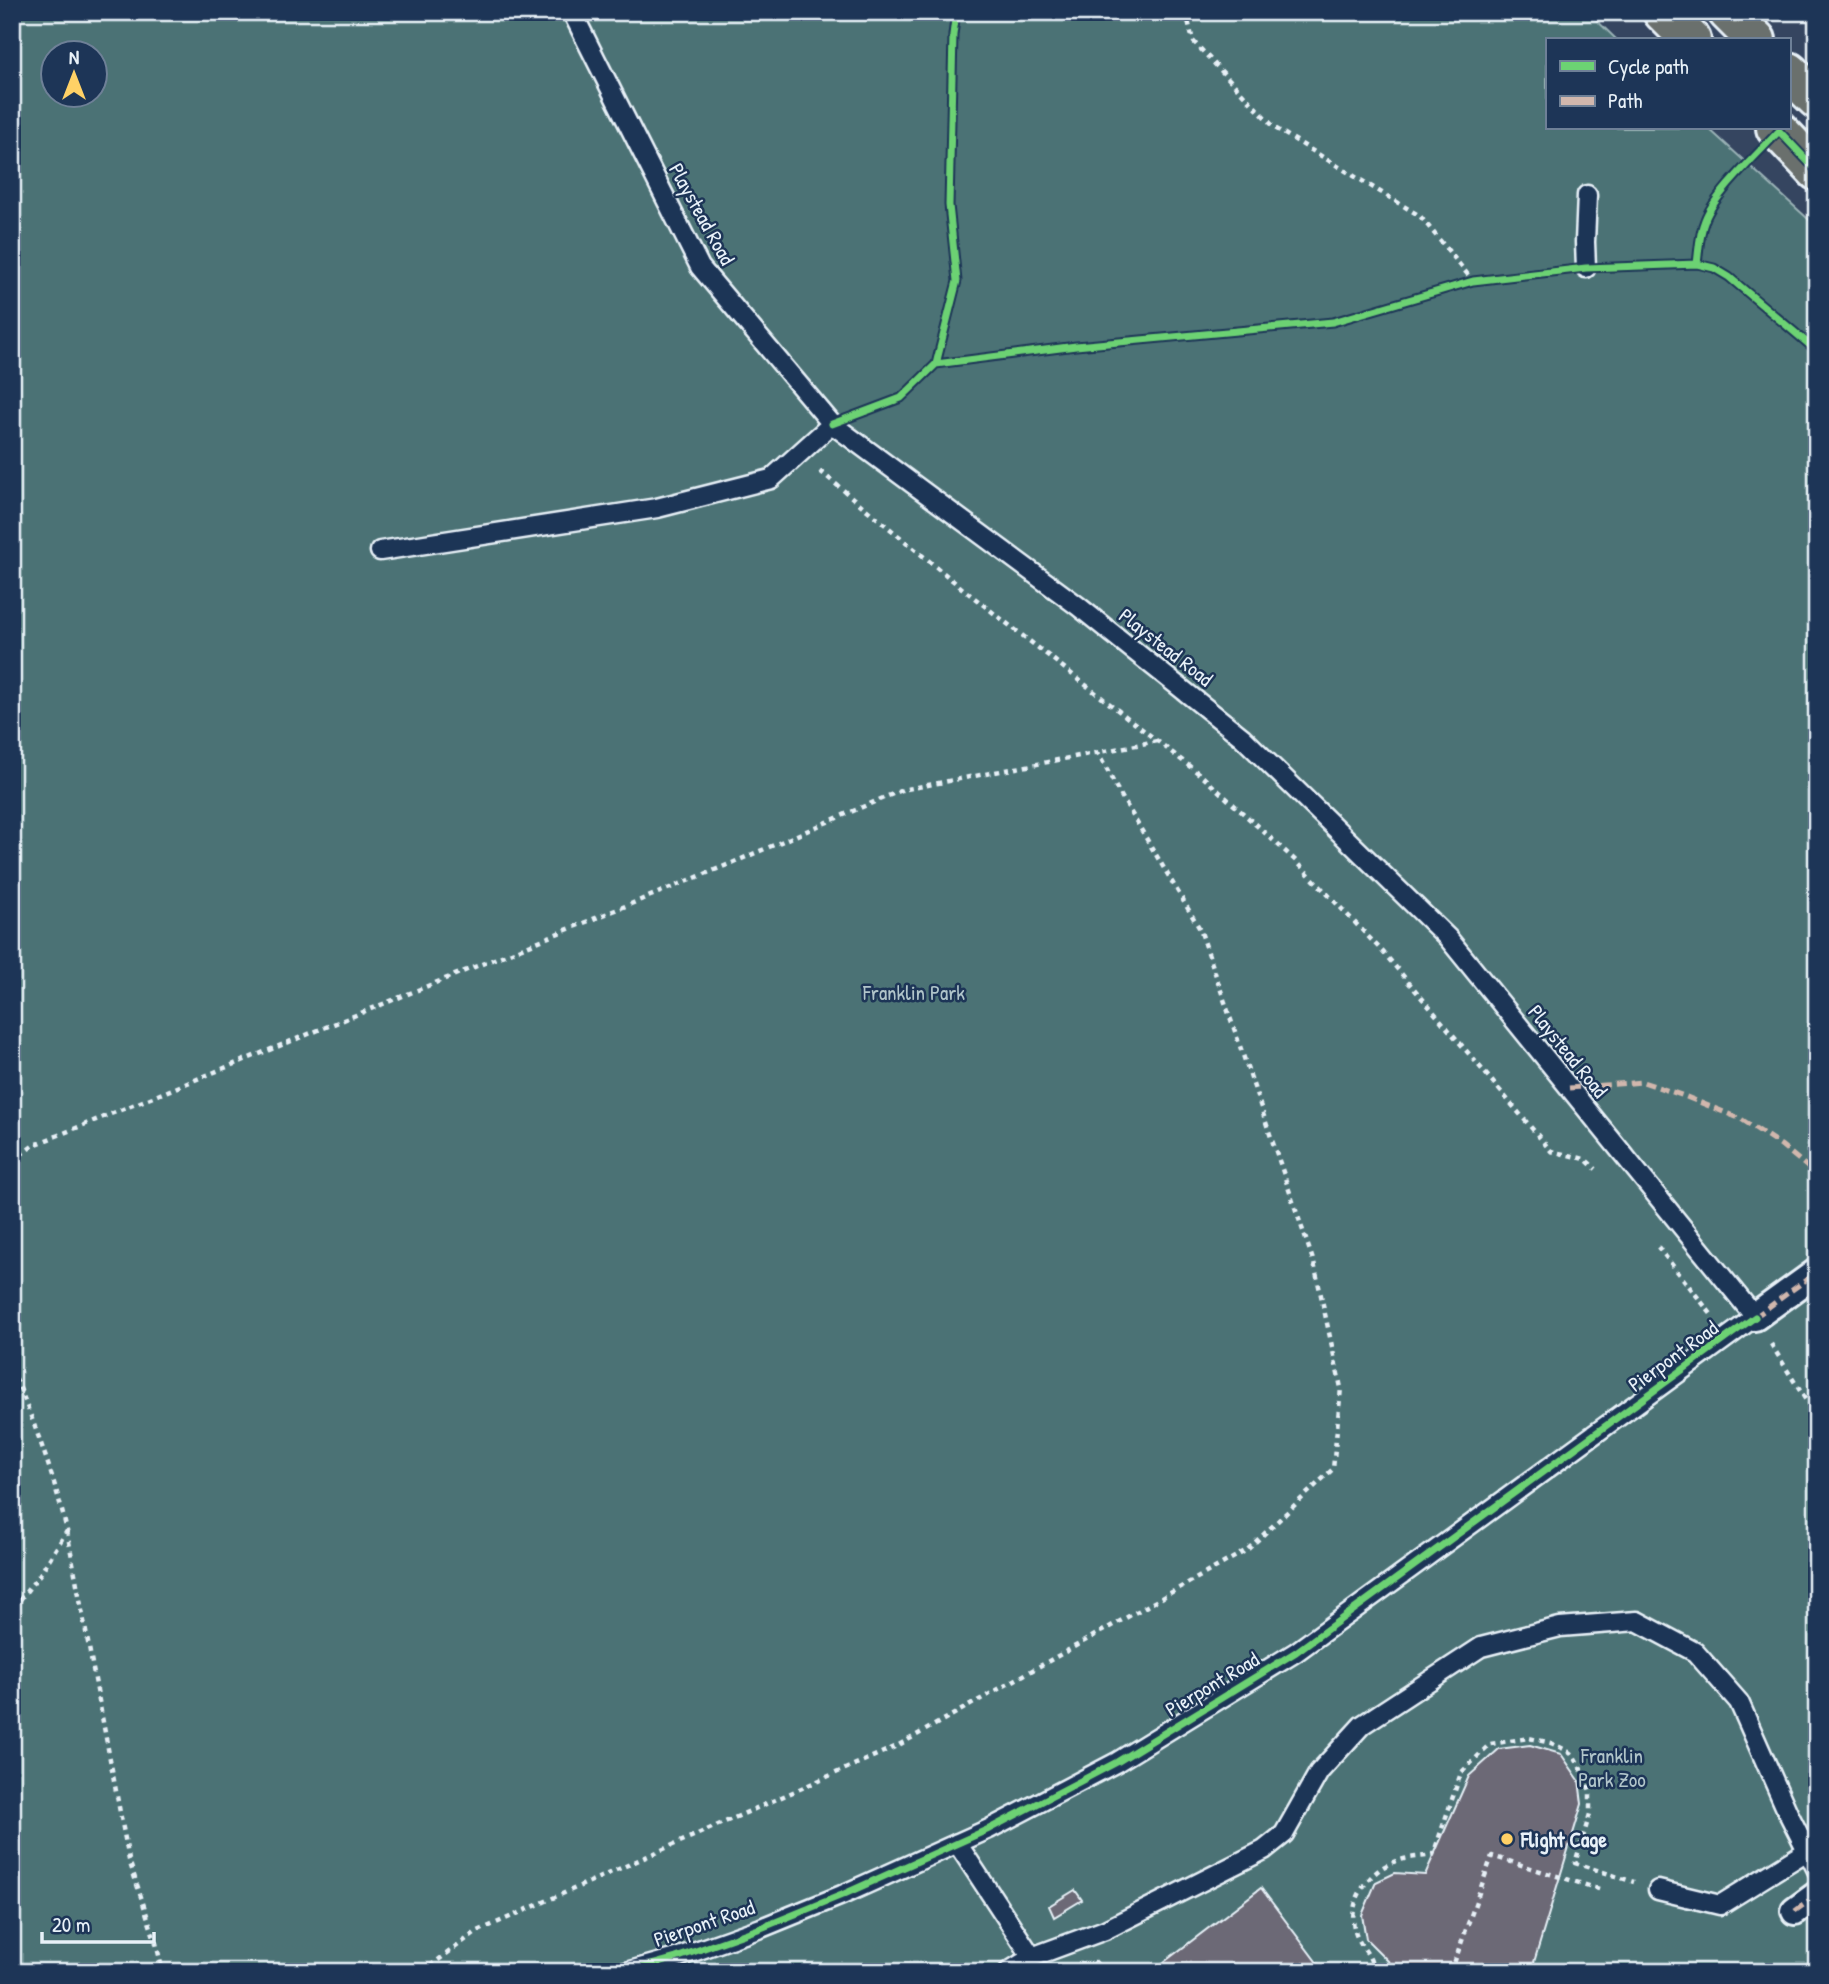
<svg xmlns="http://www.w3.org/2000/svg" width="1829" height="1984" font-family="'Patrick Hand',sans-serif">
	<rect width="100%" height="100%" fill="#354560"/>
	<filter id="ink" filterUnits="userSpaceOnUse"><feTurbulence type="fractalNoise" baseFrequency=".0143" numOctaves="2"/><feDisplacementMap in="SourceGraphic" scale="14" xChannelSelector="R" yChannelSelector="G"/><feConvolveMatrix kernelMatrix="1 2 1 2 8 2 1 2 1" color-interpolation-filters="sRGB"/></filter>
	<g filter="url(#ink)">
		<path fill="#4c7275" stroke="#9ab2b6" stroke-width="2" fill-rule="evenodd" d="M12 12H1588L1617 40H1547V128H1708L1817 227V1972H12ZM52 52H94V94H52Z"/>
		<path fill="#6c6976" stroke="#e8f1f8" stroke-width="2" d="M1530 1745 1561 1754 1579 1780 1582 1804 1531 1972H1393V1966L1366 1939 1362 1915 1376 1882 1395 1873 1425 1875 1469 1776 1499 1749Z
			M1261 1888 1324 1972H1151Z
			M1075 1890 1082 1900 1054 1917 1049 1906Z
			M1096 1961 1105 1972H1082Z"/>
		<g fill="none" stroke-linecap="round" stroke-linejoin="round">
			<defs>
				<path id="service" d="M572 12 700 267 832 424 1078 606 1242 737 1448 938 1755 1317 1296 1652 1117 1762 989 1829 842 1895 761 1928 676 1958 626 1972
					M1586 268 1585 242 1587 195
					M380 551 657 508 771 479 832 424
					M957 1843 1032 1957
					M1658 1890 1720 1905 1807 1851
					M1008 1972 1032 1957 1105 1930 1264 1850 1284 1834 1319 1772 1362 1725 1481 1647 1560 1627 1637 1621 1695 1652 1739 1702 1788 1813 1817 1870"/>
				<path id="pedestrian" d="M1755 1317 1817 1272
					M1795 1911 1817 1895"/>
				<path id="primary" d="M1663 12 1691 40
					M1728 12 1756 40
					M1789 72 1817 99
					M1776 128 1817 171"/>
			</defs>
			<use href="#service" stroke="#e8f1f8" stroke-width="23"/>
			<use href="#pedestrian" stroke="#e8f1f8" stroke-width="32"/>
			<use href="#primary" stroke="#e8f1f8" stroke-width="44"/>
			<path stroke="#e8f1f8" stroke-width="4.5" stroke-dasharray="5 5" stroke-linecap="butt" d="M1186 12 1193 41 1275 128 1420 216 1473 281
				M820 471 963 589 1202 776 1296 861 1383 952 1551 1151 1585 1159 1596 1169
				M12 1161 34 1145 732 863 902 790 1157 741
				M1658 1247 1711 1314
				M1771 1344 1817 1418
				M12 1369C34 1422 54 1475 67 1531L40 1574 12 1610
				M67 1531 129 1860 156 1943 163 1972
				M422 1972 476 1932 897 1746 1247 1550 1333 1469 1341 1388 1314 1263 1200 929 1117 789 1098 753
				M1374 1972C1370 1952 1364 1952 1357 1937 1343 1906 1369 1867 1400 1860 1410 1857 1422 1857 1433 1855L1461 1773 1490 1744 1529 1738 1551 1743 1566 1750 1574 1756 1585 1777 1590 1791V1814L1575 1863 1634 1882
				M1451 1972 1492 1856 1599 1889"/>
			<use href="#service" stroke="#1d3557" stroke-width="18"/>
			<use href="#pedestrian" stroke="#1d3557" stroke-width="26"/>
			<use href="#primary" stroke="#6b706d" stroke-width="38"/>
			<path stroke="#d1b7ad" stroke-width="5" stroke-dasharray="10 5" stroke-linecap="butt" d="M1569 1088 1643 1082 1684 1096 1741 1119 1781 1145 1817 1175
				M1755 1317 1817 1272
				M1795 1911 1817 1895"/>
			<defs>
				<path id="cycleway" d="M1697 264C1699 249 1699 234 1705 220 1715 193 1758 154 1779 131L1817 171
					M936 364 1076 346 1333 322 1473 281 1586 268 1697 264 1714 268 1729 277 1817 351
					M832 424 901 398 936 364 957 281 949 205 953 35 956 12
					M626 1972 676 1958 761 1928 842 1895 989 1829 1117 1762 1296 1652 1755 1317"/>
			</defs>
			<use href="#cycleway" stroke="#1d3557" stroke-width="11"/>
			<use href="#cycleway" stroke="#6cd273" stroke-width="7"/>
		</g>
	</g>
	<circle fill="#ffd166" stroke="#1d3557" stroke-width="2.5" cx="1507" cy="1839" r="7"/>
	<g text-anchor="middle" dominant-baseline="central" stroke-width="5" stroke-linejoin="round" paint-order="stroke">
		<g font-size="21" fill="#e8f1f8" stroke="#1d3557">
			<text transform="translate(702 214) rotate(61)">Playstead Road</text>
			<text transform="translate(1166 647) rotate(38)">Playstead Road</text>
			<text transform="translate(1568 1051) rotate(51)">Playstead Road</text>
			<text transform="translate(1673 1356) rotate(-36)">Pierpont Road</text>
			<text transform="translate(1212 1684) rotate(-31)">Pierpont Road</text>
			<text transform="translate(704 1923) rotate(-19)">Pierpont Road</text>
		</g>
		<g font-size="21" fill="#b1c5ca" stroke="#1d3557">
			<text x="914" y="992">Franklin Park</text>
			<text x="1612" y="1755">Franklin<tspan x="1612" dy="24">Park Zoo</tspan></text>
		</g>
		<g font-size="21" font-weight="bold" fill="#e8f1f8" stroke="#1d3557" text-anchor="start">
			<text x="1521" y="1839">Flight Cage</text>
		</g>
	</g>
	<rect width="1829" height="1984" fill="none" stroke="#1d3557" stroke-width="42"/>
	<rect x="21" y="21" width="1787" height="1942" fill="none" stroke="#e8f1f8" stroke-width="2.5" filter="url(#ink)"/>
	<rect x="1546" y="38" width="245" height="91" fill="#1d3557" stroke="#6e8097" stroke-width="2"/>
	<rect x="1560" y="61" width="35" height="10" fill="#6cd273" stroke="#6e8097" stroke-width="2"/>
	<text x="1608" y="74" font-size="21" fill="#e8f1f8">Cycle path</text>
	<rect x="1560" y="96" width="35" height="10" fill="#d1b7ad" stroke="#6e8097" stroke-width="2"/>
	<text x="1608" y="108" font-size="21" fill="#e8f1f8">Path</text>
	<g transform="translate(74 74)"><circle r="33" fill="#1d3557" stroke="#6e8097" stroke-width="2"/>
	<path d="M0-5L12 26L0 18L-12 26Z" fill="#ffd166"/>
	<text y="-10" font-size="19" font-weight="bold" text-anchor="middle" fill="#e8f1f8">N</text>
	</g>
	<path d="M42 1932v10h112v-10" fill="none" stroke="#e8f1f8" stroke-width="3.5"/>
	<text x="52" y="1932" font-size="21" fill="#e8f1f8" stroke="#1d3557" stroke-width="5" paint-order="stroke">20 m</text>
</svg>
